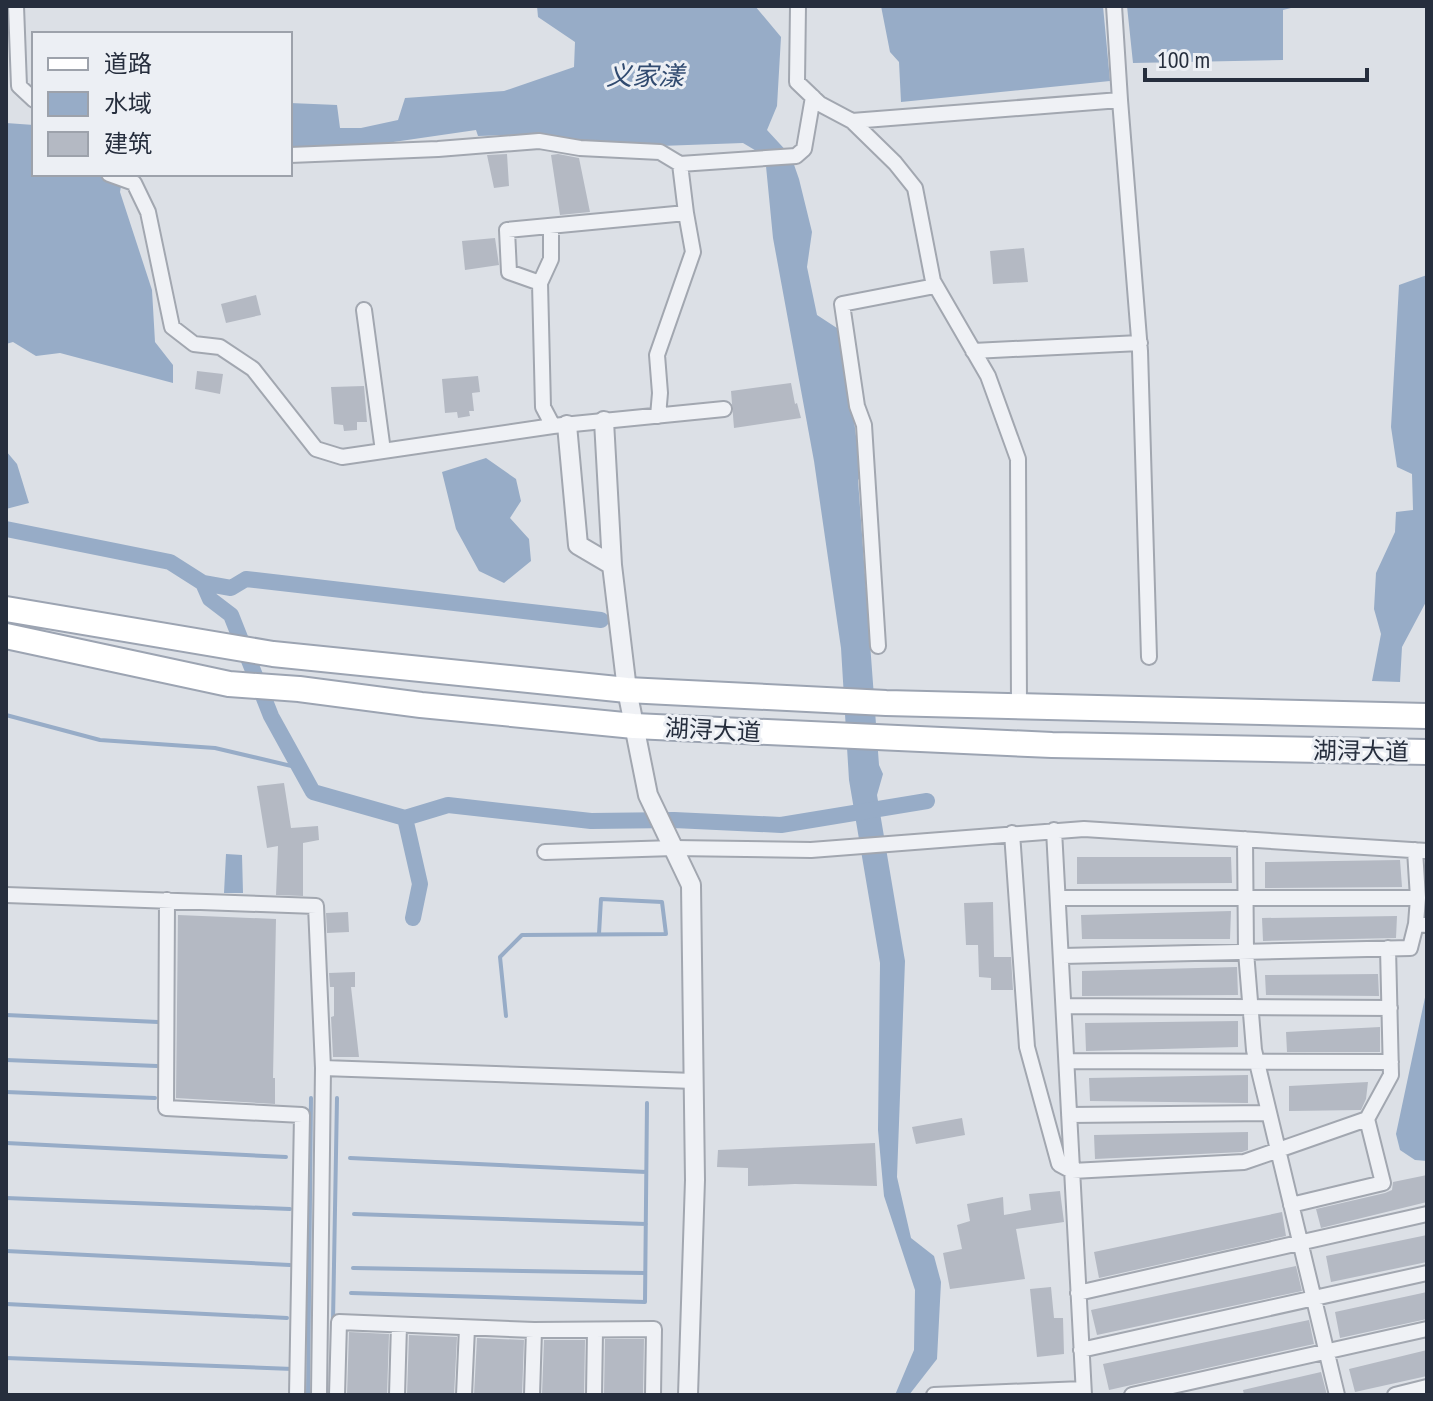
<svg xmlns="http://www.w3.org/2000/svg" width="1433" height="1401" font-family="'PT Sans Narrow','Noto Sans SC',sans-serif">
	<rect width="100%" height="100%" fill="#dce0e6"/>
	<path fill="#97acc7" d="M537 6H755L781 37 777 106 767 130 791 156 799 179 812 232 807 267 817 315 843 332 861 476 858 480 879 765 883 774 877 795 905 961 897 1177 911 1238 934 1256 941 1282 937 1359 909 1395H895L914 1350 915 1290 884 1196 878 1130 880 963 849 780 841 648 814 461 773 238 765 156 743 143 660 146 600 144 537 134 478 136 476 130 359 147 290 149V103L337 105 340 128H361L398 120 405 98 504 91 574 67 575 42 538 17Z
		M881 6H1103L1110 81 901 102 899 62 890 52Z
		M1127 6H1299L1283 10V60L1133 63Z
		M6 123 34 125V174H123L120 192 152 290 155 342 173 365V383L60 353 36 356 13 342 6 344Z
		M1427 275V600L1402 647 1400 682 1372 681 1381 634 1374 609 1376 573 1395 532 1396 512 1413 510 1412 474 1397 467 1391 427 1399 285Z
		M6 451 17 464 29 503 6 509Z
		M486 458 516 479 521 501 510 518 529 539 531 561 504 583 479 571 456 529 442 472Z
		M226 854 242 855 243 893H224Z
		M1427 988V1161L1415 1160 1400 1150 1396 1134Z"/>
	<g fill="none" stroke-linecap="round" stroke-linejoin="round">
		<path stroke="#97acc7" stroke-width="4" d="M6 715 100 740 215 748 300 768
			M6 1015 158 1022
			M506 1016 500 957 522 935 666 934 662 902 601 899 599 934
			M6 1060 157 1066
			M6 1092 155 1098
			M6 1143 286 1157
			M350 1158 646 1172
			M6 1198 290 1209
			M354 1214 646 1224
			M6 1251 290 1265
			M353 1268 645 1273
			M351 1293 645 1302 647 1103
			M6 1304 287 1318
			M333 1321 337 1098
			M6 1358 293 1369
			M308 1395 311 1098"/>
		<path stroke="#97acc7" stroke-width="16" d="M6 529 170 562 203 583 210 599 231 615 271 716 313 792 405 818 420 884 413 918
			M203 583 231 588 246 579 601 620
			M405 818 448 805 591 821 674 820 781 825 927 801"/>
	</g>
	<path fill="#b4b9c3" d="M507 154 509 186 494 188 487 155Z
		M558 154 579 158 590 212 560 215 551 155Z
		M495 238 499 265 465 270 462 241Z
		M1024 248 1028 282 993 284 990 251Z
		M256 295 261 315 226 323 221 304Z
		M197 371 223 374 220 394 195 389Z
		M478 376 480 392 472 393 474 411H469L470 416 458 418 457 412 445 413 442 379Z
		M791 383 795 404 797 403 801 418 734 428 731 391Z
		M364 386 367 422H357V430L344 431 343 425 334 424 331 387Z
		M284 783 291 828 318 826 319 840 303 843V896L276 895 278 846 267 848 257 786Z
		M1077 857H1231L1232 883 1077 884Z
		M1400 860 1402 887 1265 888V862Z
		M993 902 994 957H1011L1013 990H991V978L979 977 978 945H966L964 903Z
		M1231 911 1230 939H1082L1081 915Z
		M348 912 349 932 327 933 326 913Z
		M178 915 276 919 273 1078H275V1104L176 1098Z
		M1397 916 1396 938 1263 941 1262 918Z
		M1237 967 1238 995 1082 996V971Z
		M355 972V987H351L359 1057H333L331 1017 334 1016V987H330L329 973Z
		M1378 974 1379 996 1266 995 1265 975Z
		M1238 1021V1047L1086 1051 1085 1023Z
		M1380 1027V1052H1287L1286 1032Z
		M1248 1075V1103L1090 1101 1089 1078Z
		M1368 1082 1366 1099 1361 1110 1289 1111V1086Z
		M962 1118 965 1135 916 1144 912 1127Z
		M1248 1132V1150L1242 1152 1095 1159 1094 1135Z
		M875 1143 877 1186 795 1184 748 1186V1168L717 1167 718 1150Z
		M1427 1175V1202L1321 1228 1316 1209 1385 1193 1392 1190 1393 1182Z
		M1060 1191 1064 1222 1016 1229 1025 1279 950 1289 943 1253 962 1249 957 1225 970 1221 967 1204 1003 1197 1004 1215 1031 1210 1029 1194Z
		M1282 1212 1286 1236 1099 1278 1094 1252Z
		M1427 1235V1262L1331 1282 1326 1256Z
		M1296 1266 1302 1291 1097 1335 1091 1310Z
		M1051 1287 1054 1318H1063L1064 1354 1037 1357 1030 1289Z
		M1427 1292V1319L1340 1338 1335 1312Z
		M1309 1320 1314 1344 1109 1390 1103 1364Z
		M349 1332 389 1334 387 1395H347Z
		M409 1335 457 1337 454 1395H407Z
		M477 1338 524 1340 522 1395H474Z
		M605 1339H644L643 1395H604Z
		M544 1340H585L584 1395H542Z
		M1427 1350V1376L1355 1392 1349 1369Z
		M1321 1372 1327 1395H1244L1243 1390Z"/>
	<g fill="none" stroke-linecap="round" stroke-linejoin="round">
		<defs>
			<path id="minor" d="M16 6 19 86 34 100
				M798 6 797 82 820 104 852 121 895 163 915 188 933 281 988 376 1018 459 1019 706
				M1120 100 1140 351 1149 657
				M852 121 1120 100 1114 6
				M290 155 438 149 539 141 580 148 660 152 680 164
				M109 174 134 183 148 212 172 327 194 344 220 347 253 369 316 449 342 457 553 426 724 409
				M686 213 680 164 796 156 804 149 813 97
				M540 283 551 259V226
				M364 310 383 451
				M973 351 1140 343
				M553 426 543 407 540 283 509 272 507 230 686 213 693 252 657 355 660 393 658 416
				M878 646 864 425 857 406 842 304 935 286
				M1054 830 1084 1395
				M1012 833 1027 1047 1059 1164 1072 1171 1244 1162 1367 1119 1391 1075 1388 948
				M1245 839 1246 952 1254 1050 1337 1395
				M1415 850 1418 898 1416 924
				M545 852 674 848 811 850 1084 829 1427 851
				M6 895 316 906 323 1068 319 1395
				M1058 898H1418
				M167 900 166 1108 302 1115 297 1395
				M1062 956 1410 948 1416 924 1427 925
				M1064 1006 1390 1008
				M1067 1061 1391 1062
				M323 1068 694 1081
				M1069 1115 1269 1113
				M1291 1205 1383 1183 1367 1119
				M1078 1293 1427 1214
				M1081 1350 1427 1273
				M337 1395 339 1322 534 1330 654 1329 653 1395
				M397 1395 399 1325
				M464 1395 467 1328
				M532 1395 534 1330
				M594 1395 595 1331
				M934 1395 1083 1389
				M1132 1395 1427 1329
				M1395 1395 1427 1387"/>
			<path id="tertiary" d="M604 421 612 565 627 690 648 795 691 885 695 1180 688 1395
				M567 425 578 545 612 565"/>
			<path id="primary" d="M6 609 273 654 627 690 886 703 1427 716
				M6 636 229 684 299 689 421 705 634 726 1052 745 1427 752"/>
		</defs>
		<use href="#minor" stroke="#a2a7b0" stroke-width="18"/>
		<use href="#tertiary" stroke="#a2a7b0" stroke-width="22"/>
		<use href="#primary" stroke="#9ca4b2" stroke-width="28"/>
		<use href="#minor" stroke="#eff1f5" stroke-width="14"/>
		<use href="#tertiary" stroke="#eff1f5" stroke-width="18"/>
		<use href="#primary" stroke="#fff" stroke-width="24"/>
	</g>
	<g text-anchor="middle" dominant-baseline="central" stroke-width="6" stroke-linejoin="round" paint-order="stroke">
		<g font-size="24" fill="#262e3d" stroke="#eceff4">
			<text transform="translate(713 730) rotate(3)">湖浔大道</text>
			<text transform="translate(1361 751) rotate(1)">湖浔大道</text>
		</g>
		<g font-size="26" font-style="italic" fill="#314b70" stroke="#eceff4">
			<text x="645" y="75">义家漾</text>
		</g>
	</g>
	<rect width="1433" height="1401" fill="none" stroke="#262e3d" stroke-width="16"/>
	<rect x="32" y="32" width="260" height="144" fill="#eceff4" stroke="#9da2ab" stroke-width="2"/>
	<rect x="48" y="58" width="40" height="12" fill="#ffffff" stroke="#9da2ab" stroke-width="2"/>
	<text x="104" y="72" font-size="24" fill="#262e3d">道路</text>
	<rect x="48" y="92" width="40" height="24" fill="#97acc7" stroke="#9da2ab" stroke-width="2"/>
	<text x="104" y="112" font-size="24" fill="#262e3d">水域</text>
	<rect x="48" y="132" width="40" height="24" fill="#b4b9c3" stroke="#9da2ab" stroke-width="2"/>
	<text x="104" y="152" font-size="24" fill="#262e3d">建筑</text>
	<path d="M1145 68v12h222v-12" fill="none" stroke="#262e3d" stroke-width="4"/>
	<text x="1157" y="68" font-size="24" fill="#262e3d" stroke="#eceff4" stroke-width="6" paint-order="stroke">100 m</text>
</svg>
